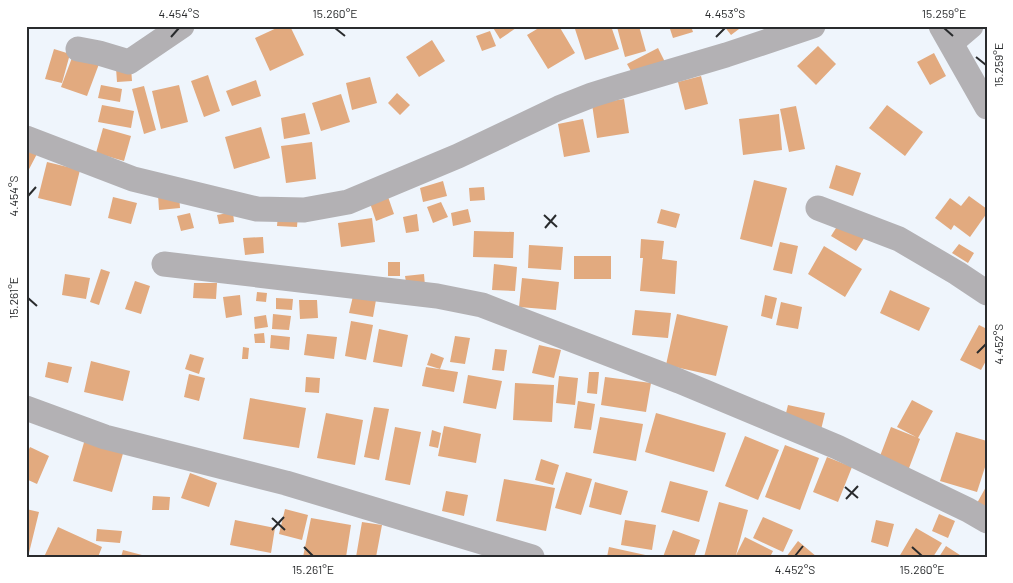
<svg xmlns="http://www.w3.org/2000/svg" width="1013" height="583" font-family="Barlow,sans-serif">
	<rect width="100%" height="100%" fill="#eff5fc"/>
	<path fill="#e2aa7f" d="M281 26H290L304 55 270 71 255 38Z
		M492 26H514L516 28 500 39Z
		M542 26H559L575 53 548 69 527 35Z
		M585 26H611L619 49 585 60 575 29Z
		M619 26H639L646 51 625 57 617 27Z
		M669 26H691L693 32 673 38Z
		M724 26H743L731 35Z
		M490 31 496 46 482 51 476 36Z
		M432 40 445 61 419 77 406 57Z
		M818 46 836 64 816 85 797 66Z
		M658 48 666 64 636 80 627 64Z
		M54 49 70 54 62 83 45 79Z
		M934 53 946 76 930 85 917 62Z
		M73 55 99 64 87 96 61 87Z
		M131 67 132 81 117 82 116 68Z
		M208 75 220 111 204 117 191 81Z
		M701 76 708 104 685 110 678 82Z
		M370 77 377 103 352 110 346 83Z
		M256 80 261 96 232 106 226 91Z
		M101 85 122 89 120 102 98 98Z
		M179 85 188 122 161 129 152 91Z
		M144 86 156 130 144 134 132 89Z
		M397 93 410 105 400 115 388 103Z
		M341 94 350 122 321 131 312 103Z
		M624 99 629 133 597 138 592 104Z
		M102 105 134 111 131 128 98 122Z
		M887 105 923 132 905 156 869 128Z
		M796 106 805 149 789 152 780 109Z
		M305 113 310 134 284 139 281 118Z
		M779 114 782 150 743 155 739 119Z
		M583 119 590 152 564 157 558 124Z
		M261 127 270 158 234 169 225 137Z
		M103 128 131 136 124 161 96 153Z
		M312 142 316 179 286 183 281 146Z
		M26 144 39 150 26 175Z
		M47 162 80 170 71 206 38 198Z
		M836 165 861 173 853 196 829 188Z
		M754 180 787 188 772 247 740 239Z
		M443 181 447 196 423 202 420 188Z
		M484 187 485 200 470 201 469 188Z
		M386 191 394 214 376 221 368 197Z
		M179 193 180 208 159 210 158 194Z
		M969 196 987 209V213L970 237 954 225 951 230 935 218 950 198 961 206Z
		M113 197 137 203 131 224 108 218Z
		M441 202 448 217 433 223 427 207Z
		M468 209 471 222 453 226 451 213Z
		M661 209 680 214 676 228 657 223Z
		M233 212 234 222 219 224 217 215Z
		M190 213 194 228 181 231 177 216Z
		M278 214H298L297 227 277 226Z
		M417 214 419 231 406 233 403 217Z
		M843 217 868 232 856 251 831 236Z
		M372 218 375 242 341 247 338 223Z
		M474 231 514 232 513 258 473 257Z
		M263 237 264 253 245 255 243 238Z
		M641 239 664 241 662 259 677 261 675 294 640 291 643 258H640Z
		M780 242 798 246 792 274 773 270Z
		M959 244 974 253 968 263 952 253Z
		M529 245 563 247 561 270 528 268Z
		M824 246 862 269 845 297 808 274Z
		M574 256H611V279H574Z
		M388 262H400V276H388Z
		M494 264 517 267 515 291 492 290Z
		M101 269 110 272 99 305 90 302Z
		M65 274 90 278 86 299 62 295Z
		M424 274 425 286 407 288 405 276Z
		M522 278 559 282 556 310 519 307Z
		M135 281 150 286 141 314 125 309Z
		M194 283H217L216 299 193 298Z
		M890 290 930 308 919 331 880 313Z
		M257 292 267 293 266 302 256 301Z
		M240 295 242 315 226 318 223 297Z
		M765 295 777 298 772 319 761 316Z
		M353 296 376 300 373 317 349 313Z
		M276 298 293 299 292 310 276 309Z
		M299 300H317L318 318 300 319Z
		M781 302 802 307 798 329 776 325Z
		M635 310 671 313 668 338 632 335Z
		M273 314 291 316 289 330 272 329Z
		M677 314 728 326 716 376 666 365Z
		M266 315 268 327 255 329 254 317Z
		M351 321 373 325 366 360 345 356Z
		M979 325 987 329V359L981 370 960 360Z
		M379 329 408 335 402 367 373 362Z
		M264 333 265 343H255L254 334Z
		M307 334 337 337 334 359 304 355Z
		M271 335 290 337 289 350 270 348Z
		M455 336 470 338 465 364 450 362Z
		M539 345 561 350 554 378 532 373Z
		M243 347 249 348 248 359H242Z
		M495 349 507 350 504 371 492 370Z
		M431 353 444 358 440 369 427 365Z
		M190 354 204 358 199 374 185 369Z
		M91 361 130 371 123 401 84 392Z
		M48 362 72 367 68 383 45 377Z
		M426 367 458 372 454 392 422 386Z
		M589 372H599L597 394 587 393Z
		M189 374 205 378 199 401 184 397Z
		M468 375 502 381 496 409 463 403Z
		M559 376 578 378 575 405 556 403Z
		M306 377 320 378 319 393 305 392Z
		M605 377 651 383 646 412 601 405Z
		M515 383 554 385 552 422 513 420Z
		M250 398 306 408 299 448 243 439Z
		M912 400 933 411 918 438 920 439 906 476 877 464 891 427 916 437 897 427Z
		M578 401 595 404 591 430 574 428Z
		M788 405 825 413 820 434 783 425Z
		M374 407 389 409 379 460 364 457Z
		M326 413 363 420 355 465 317 458Z
		M656 413 726 433 714 472 645 452Z
		M600 417 643 424 636 461 593 453Z
		M444 426 481 434 476 463 438 456Z
		M395 427 421 432 410 485 385 480Z
		M432 430 441 433 438 448 429 446Z
		M956 432 987 441V461L977 492 940 481Z
		M745 436 779 450 758 500 725 486Z
		M85 439 124 450 112 492 73 481Z
		M785 445 819 458 800 510 765 497Z
		M30 447 49 456 37 484 26 479V455Z
		M827 457 852 467 838 502 813 492Z
		M541 459 559 465 553 485 535 480Z
		M566 472 592 479 581 515 555 508Z
		M190 473 217 483 209 507 181 498Z
		M504 479 555 488 546 531 496 521Z
		M670 481 708 491 699 522 661 512Z
		M595 482 628 491 621 515 589 507Z
		M987 485V511L976 505Z
		M446 491 468 495 464 516 442 511Z
		M153 496 170 497 169 510H152Z
		M719 502 748 510 736 555 745 537 773 551 770 557H704Z
		M26 509 39 512 28 557H26Z
		M285 509 308 515 302 540 279 534Z
		M939 514 955 521 948 538 932 531Z
		M763 517 793 530 783 552 753 538Z
		M311 518 351 525 346 557H303Z
		M235 520 275 528 271 553 230 545Z
		M625 520 656 525 652 550 621 545Z
		M876 520 894 524 888 547 871 542Z
		M362 522 382 525 376 557H356Z
		M58 527 102 547 98 557H44Z
		M916 528 942 543 933 557H899Z
		M97 529 122 531 120 543 96 541Z
		M673 530 700 540 694 557H663Z
		M798 541 817 557H786Z
		M946 546 963 557H939Z
		M609 547 650 556V557H607Z
		M123 550 142 555 141 557H121Z"/>
	<g fill="none" stroke-linecap="round" stroke-linejoin="round">
		<path stroke="#b3b1b4" stroke-width="25" d="M941 26 987 107
			M951 43 971 26
			M78 49 99 53 129 62 182 26
			M26 138 133 179 257 209 304 210 348 202 458 156 559 108 592 95 621 86 726 55 813 26
			M818 208 899 239 957 273 987 293
			M164 264 437 296 482 305 679 381 837 447 968 510 987 521
			M26 408 105 437 286 483 532 557"/>
	</g>
	<path fill="none" stroke="#292b2d" stroke-width="2" d="M335 28 345 36M944 28 953 36M171 37 179 28M716 37 725 28M976 57 986 65M28 196 36 187M544 215 557 227M545 228 556 215M28 298 37 306M977 353 986 344M845 487 858 498M846 499 858 486M272 518 285 530M272 530 284 517M304 547 313 556M912 547 922 556M795 556 803 546"/>
	<rect width="1013" height="583" fill="none" stroke="#ffffff" stroke-width="55"/>
	<rect x="28" y="28" width="958" height="528" fill="none" stroke="#292b2d" stroke-width="2"/>
	<g font-size="12" text-anchor="middle" fill="#292b2d">
		<text x="179" y="18">4.454°S</text>
		<text x="335" y="18">15.260°E</text>
		<text x="725" y="18">4.453°S</text>
		<text x="944" y="18">15.259°E</text>
		<text transform="translate(999 65) rotate(-90)" y="4">15.259°E</text>
		<text transform="translate(14 196) rotate(-90)" y="4">4.454°S</text>
		<text transform="translate(14 298) rotate(-90)" y="4">15.261°E</text>
		<text transform="translate(999 344) rotate(-90)" y="4">4.452°S</text>
		<text x="313" y="574">15.261°E</text>
		<text x="795" y="574">4.452°S</text>
		<text x="922" y="574">15.260°E</text>
	</g>
</svg>
